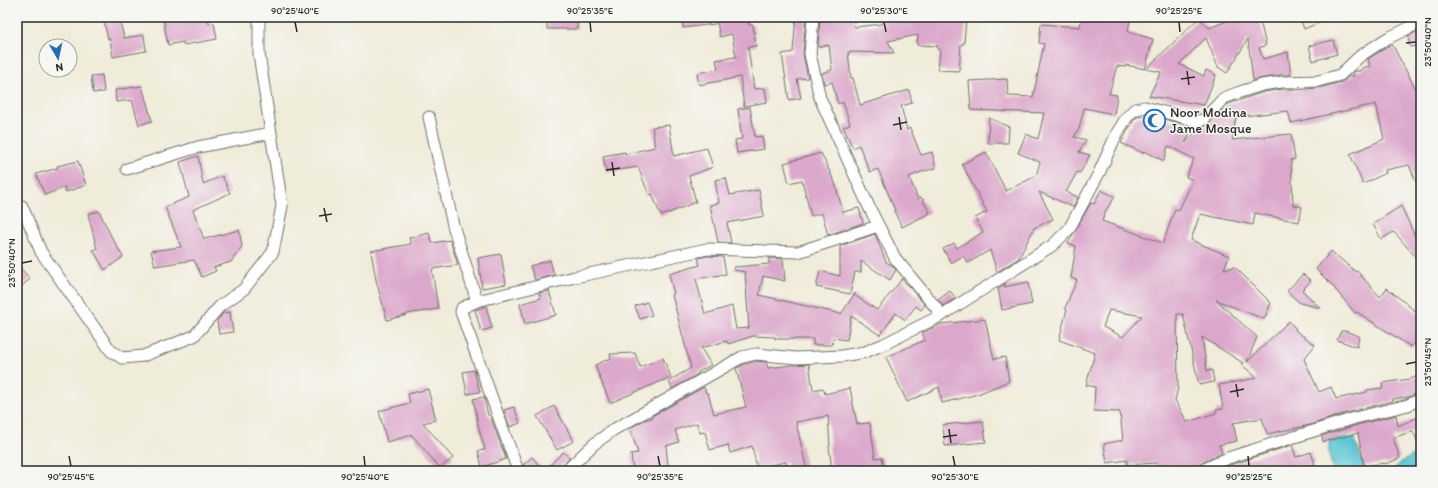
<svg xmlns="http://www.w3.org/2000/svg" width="1438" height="488" font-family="Itim,sans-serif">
	<rect width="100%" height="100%" fill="#f6f6f2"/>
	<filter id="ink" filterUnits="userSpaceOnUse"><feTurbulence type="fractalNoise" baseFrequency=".025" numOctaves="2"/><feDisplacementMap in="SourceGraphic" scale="8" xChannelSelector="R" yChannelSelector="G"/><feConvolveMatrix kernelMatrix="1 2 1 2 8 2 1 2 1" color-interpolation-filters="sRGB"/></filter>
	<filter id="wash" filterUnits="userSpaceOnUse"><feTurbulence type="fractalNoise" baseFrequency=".012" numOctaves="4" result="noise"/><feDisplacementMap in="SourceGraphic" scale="16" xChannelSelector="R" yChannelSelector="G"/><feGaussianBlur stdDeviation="0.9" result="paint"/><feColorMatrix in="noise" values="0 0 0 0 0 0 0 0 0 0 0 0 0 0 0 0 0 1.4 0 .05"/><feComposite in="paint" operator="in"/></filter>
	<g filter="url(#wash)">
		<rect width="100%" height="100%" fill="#f0ecda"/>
		<path fill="#5bc7d4" stroke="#437980" d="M1354 437 1365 470 1370 471H1333L1329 454V441Z
			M1416 452 1421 462V471H1388L1394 470 1400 462 1409 458Z"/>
		<g id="blocks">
			<path fill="#dba7cb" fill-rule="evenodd" d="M103 17H119L124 38 144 35 146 51 113 57 110 39H108Z
				M163 17H208L209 24 214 23 217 39 184 45 183 42 168 45Z
				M547 17H577V29H547Z
				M682 17H714L715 24 683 28Z
				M716 17H747L749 25H753L756 46 748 47 754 89 765 88 767 102 744 106 740 77 699 85 697 73 718 69 716 60 736 57 732 34 720 37Z
				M796 17H806L803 54 808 78 797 79 801 98 789 100 782 54 793 52Z
				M820 17H853L855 27 882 24 881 17H966L964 44H961L959 71 938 70 940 49H937L938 46 917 45 918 35 888 41 894 53 848 52 851 78H853L860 105 909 90 912 103 901 106 907 130 910 128 921 155 932 152 936 168 921 172 909 177 918 199 921 197 930 213 902 227 894 211 895 210 878 169 870 172 859 145 853 148 843 127 850 124 843 102 838 104 832 82 824 84 822 73 832 70 829 45 818 47Z
				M1082 17H1111L1130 20 1128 32 1153 39 1145 69 1126 65V67L1117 66 1109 94 1117 95 1114 114 1084 108 1079 129 1074 137 1086 140 1079 152 1090 155 1080 173 1077 172 1066 192 1078 197 1073 207 1039 192 1053 219 1034 228 1019 258 997 272 990 250 968 263 963 256 951 263 943 249 954 243 957 248 983 232 975 218 987 212 962 164 986 152 1006 191 1036 176 1040 162 1018 153 1026 134 1038 139 1044 113 971 110 969 81 1007 79 1008 96 1033 97 1044 44 1039 43 1041 24 1080 27Z
				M1228 17H1259L1266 45 1259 48 1263 59 1288 52 1291 75H1281L1253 80 1248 39 1227 73 1218 67 1206 38 1179 64 1204 76 1206 70 1216 75 1204 105 1149 96 1161 72 1146 69 1199 18 1209 28 1229 20Z
				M1300 17H1333L1304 29Z
				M1420 30 1421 45 1410 47 1408 36Z
				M1333 40 1337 54 1313 61 1309 46Z
				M1392 44 1421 99V193L1409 165 1385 170 1386 173 1363 184 1350 154 1384 139 1376 104 1291 123 1288 111 1236 117 1232 140 1291 134 1295 159 1291 160 1293 205 1302 207 1299 222 1255 213 1253 225 1200 214 1191 240 1229 256 1224 269 1235 267 1271 303 1264 319 1216 300 1257 337 1247 362 1289 321 1296 329 1295 330 1315 345 1304 359 1319 392 1331 387 1336 399 1367 392V390L1383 388 1382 383 1410 379 1421 375V392L1408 397 1393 399V401L1353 411 1310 425 1267 434 1262 418 1233 423 1237 441 1219 445 1222 453 1198 465 1195 467 1194 471H1162L1156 463 1127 465V460L1107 463 1104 444 1123 440 1120 412 1094 411 1095 387 1086 385 1095 353 1059 340 1067 309 1065 308 1077 280 1071 278 1076 246 1068 243 1091 203 1094 204 1101 190 1115 197 1106 210 1102 221 1163 243 1175 209 1179 210 1193 180 1186 177 1194 159 1168 146 1164 161 1144 151 1143 153 1121 143 1130 126H1131L1133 121 1137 117 1150 115 1193 127 1185 143 1201 127 1208 125 1228 104 1264 92 1283 89H1293V90L1318 88 1342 82 1348 77 1354 76 1353 72 1362 70V68L1370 66 1368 59ZM1109 310 1142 316 1123 337 1103 327ZM1177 314H1183L1199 385 1214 382 1212 370 1207 371 1202 337 1243 363 1241 364 1257 378 1219 385 1223 409 1216 410V413L1187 422 1175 400 1178 388Z
				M102 75 104 92 93 93 91 76Z
				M142 86 152 121 139 125 132 100 116 102 115 90Z
				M750 107 755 137 762 136 764 149 737 153 735 140 742 139 738 109Z
				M989 118 1009 127 1008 143H988Z
				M669 125 674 156 707 148 713 167 689 176 696 202 661 216 652 194 649 195 638 167 606 172 603 156 625 152V154L655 147 652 127Z
				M821 153 835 183 843 212 859 208 863 223 828 235 822 213 811 216 802 180 789 183 784 163Z
				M198 156 203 184 222 176 230 193 193 210 204 239 239 230 242 246 231 262 214 267 216 271 202 277 194 260 155 266 151 251 181 247 165 207 189 197 180 162Z
				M78 161 86 185 66 192 65 187 45 195 36 174 58 168 57 166Z
				M726 178 730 195 759 190 764 216 727 223 731 243 718 242 710 205 719 203 715 180Z
				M1401 206 1415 236 1421 233V263L1394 232 1381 239 1373 224Z
				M99 211 111 236 123 257 105 270 93 250 97 249 88 214Z
				M429 233 432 243 450 240 458 265 432 269 438 309 407 314V315L387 320 376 280 371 251 411 244 409 238Z
				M875 234 886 262 893 266 896 270 890 280 861 261V272H855L850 294 816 287 820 271 840 276V246Z
				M1331 251 1356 272 1357 271 1380 297 1387 288 1421 316V339L1411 347 1357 312 1355 313 1335 289H1336L1316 269Z
				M501 254 506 284 482 288 478 258Z
				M708 256 723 257 726 274 696 279 705 314 732 306 736 329 749 328 745 272 734 270V267L769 264V258L783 259 785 281 763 276 759 295 841 314 855 293 854 295 877 310 902 279 925 305 921 310 916 306 905 320 896 313 880 335 851 316 847 340 833 338 832 345H813V339H775V337L753 336 728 344 727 341 701 348 711 365 698 372V374L672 389 669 381 691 368 672 295 674 294 669 274 700 265 698 258Z
				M550 260 554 275 535 280 530 266Z
				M17 264 30 279 17 290Z
				M1303 274 1311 281 1302 290 1320 308 1300 303 1287 291Z
				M1028 282 1032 304 1002 310 998 288 1002 287V286L1006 283 1004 287Z
				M549 291 556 315 525 324 520 304 541 298 539 293Z
				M950 291 956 298 943 306 938 300Z
				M647 302 652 315 640 319 635 306Z
				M486 306 492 328 481 331 475 310Z
				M230 312 233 332 219 334 217 321 223 313Z
				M985 319 994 359 1005 357 1009 381 978 394 942 403 939 387 907 402 886 357 925 340 922 333 941 324Z
				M1341 331H1345L1359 336 1357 347 1337 340Z
				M635 353 640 367 663 358 671 377 610 403 595 365 611 358 610 354Z
				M756 361 766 362 768 368 793 365 809 364 813 390 823 388 825 394 850 388 857 424 870 423 875 458 882 457 885 471H832L829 446H830L828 416 796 422 807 471H788L786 462 757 468 752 446 730 453 728 445 710 450 705 432 700 433 697 423 675 430 679 442 666 446 668 466 648 468 649 471H633L631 454 638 453 630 428 644 420 652 418V416L704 387 706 393H708L714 414 746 407 736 368 745 364Z
				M474 370 480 392 467 394 463 372Z
				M428 389 436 420 423 423 453 458 440 468 412 435 387 442 379 411 410 403 408 394Z
				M484 397 488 415H490L506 459 482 467 478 451 485 450 479 429 473 399Z
				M554 406 574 441 557 450 537 416Z
				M514 407 520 423 510 427 504 410Z
				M1396 415 1398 426 1421 416V450L1413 431 1393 438 1400 458 1386 464 1385 463 1364 466 1358 433 1323 442 1322 436 1357 425Z
				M983 421 986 442 945 446 943 425Z
				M1292 445 1296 457 1311 452 1315 464 1300 469 1301 471H1217L1227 466Z
				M563 452 570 458 561 466 559 471H544Z
				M532 457 544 471H525L523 465Z"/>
		</g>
	</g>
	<g filter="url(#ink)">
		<use href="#blocks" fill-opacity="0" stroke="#706f68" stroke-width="1"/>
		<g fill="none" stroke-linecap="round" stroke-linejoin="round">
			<defs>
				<path id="street" d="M813 17 810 54 820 98 869 207 895 258 942 315
					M429 117 453 225 477 301
					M127 169 198 147 271 133
					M22 206 41 252 111 351 122 358 143 356 194 336 220 306 244 289 273 252 282 206 259 54V17
					M518 471 461 312 462 308 477 301 575 277 707 249 798 252 878 226
					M566 471 594 444 613 430 742 357 756 354 796 358 842 356 865 352 884 344 942 315 1053 245 1069 229 1099 173 1117 133 1127 117 1135 109 1145 107 1197 121 1203 120 1224 98 1240 92 1262 85 1282 82 1318 81 1340 75 1360 56 1386 39 1421 22
					M1201 471 1228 458 1355 418 1408 405 1421 399"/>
			</defs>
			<use href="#street" stroke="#706f68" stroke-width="13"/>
			<use href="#street" stroke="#fff" stroke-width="11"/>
		</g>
	</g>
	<path fill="none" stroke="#2b2b2b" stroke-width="1.5" d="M295 22 297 32M590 22 591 32M884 22 886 32M1179 22 1180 32M1406 43 1416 42M1187 71 1189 85M1181 79 1195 77M899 117 901 130M893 125 907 122M612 162 614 176M606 170 620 168M324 208 327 222M319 216 332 214M22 263 32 261M1406 364 1416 362M1236 384 1238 397M1230 392 1244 389M949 429 951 443M943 437 957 435M69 456 71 466M364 456 365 466M658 456 660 466M953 456 955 466M1248 456 1249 466"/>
	<defs>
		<symbol id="mosque-ring" viewBox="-11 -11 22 22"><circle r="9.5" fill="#f6f6f2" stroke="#1f6fb2" stroke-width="1.5"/><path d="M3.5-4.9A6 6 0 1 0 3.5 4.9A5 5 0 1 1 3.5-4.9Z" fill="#1f6fb2"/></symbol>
	</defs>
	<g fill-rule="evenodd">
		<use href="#mosque-ring" x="1142" y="108" width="25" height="25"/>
	</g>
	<g text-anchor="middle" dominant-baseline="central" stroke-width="3" stroke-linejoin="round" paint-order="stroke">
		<g font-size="14" fill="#2b2b2b" stroke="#f6f6f2" text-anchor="start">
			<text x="1170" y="112">Noor Modina<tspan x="1170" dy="16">Jame Mosque</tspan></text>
		</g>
	</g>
	<rect width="1438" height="488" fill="none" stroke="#f6f6f2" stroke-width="44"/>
	<g transform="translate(58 58) rotate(171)"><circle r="19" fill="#f6f6f2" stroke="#a5a5a2"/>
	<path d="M0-3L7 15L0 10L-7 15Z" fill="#1f6fb2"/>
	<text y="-6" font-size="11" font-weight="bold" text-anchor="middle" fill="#2b2b2b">N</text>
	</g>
	<rect x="22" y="22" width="1394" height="444" fill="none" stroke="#2b2b2b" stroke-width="1.5"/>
	<g font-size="10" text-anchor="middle" fill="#2b2b2b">
		<text x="295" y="14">90°25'40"E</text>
		<text x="590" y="14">90°25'35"E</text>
		<text x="884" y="14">90°25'30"E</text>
		<text x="1179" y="14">90°25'25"E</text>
		<text transform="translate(1427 42) rotate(-90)" y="4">23°50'40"N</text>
		<text transform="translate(11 263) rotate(-90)" y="4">23°50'40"N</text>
		<text transform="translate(1427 362) rotate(-90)" y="4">23°50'45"N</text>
		<text x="71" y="480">90°25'45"E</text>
		<text x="365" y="480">90°25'40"E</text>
		<text x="660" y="480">90°25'35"E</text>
		<text x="955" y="480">90°25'30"E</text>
		<text x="1249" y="480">90°25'25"E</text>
	</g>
</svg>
